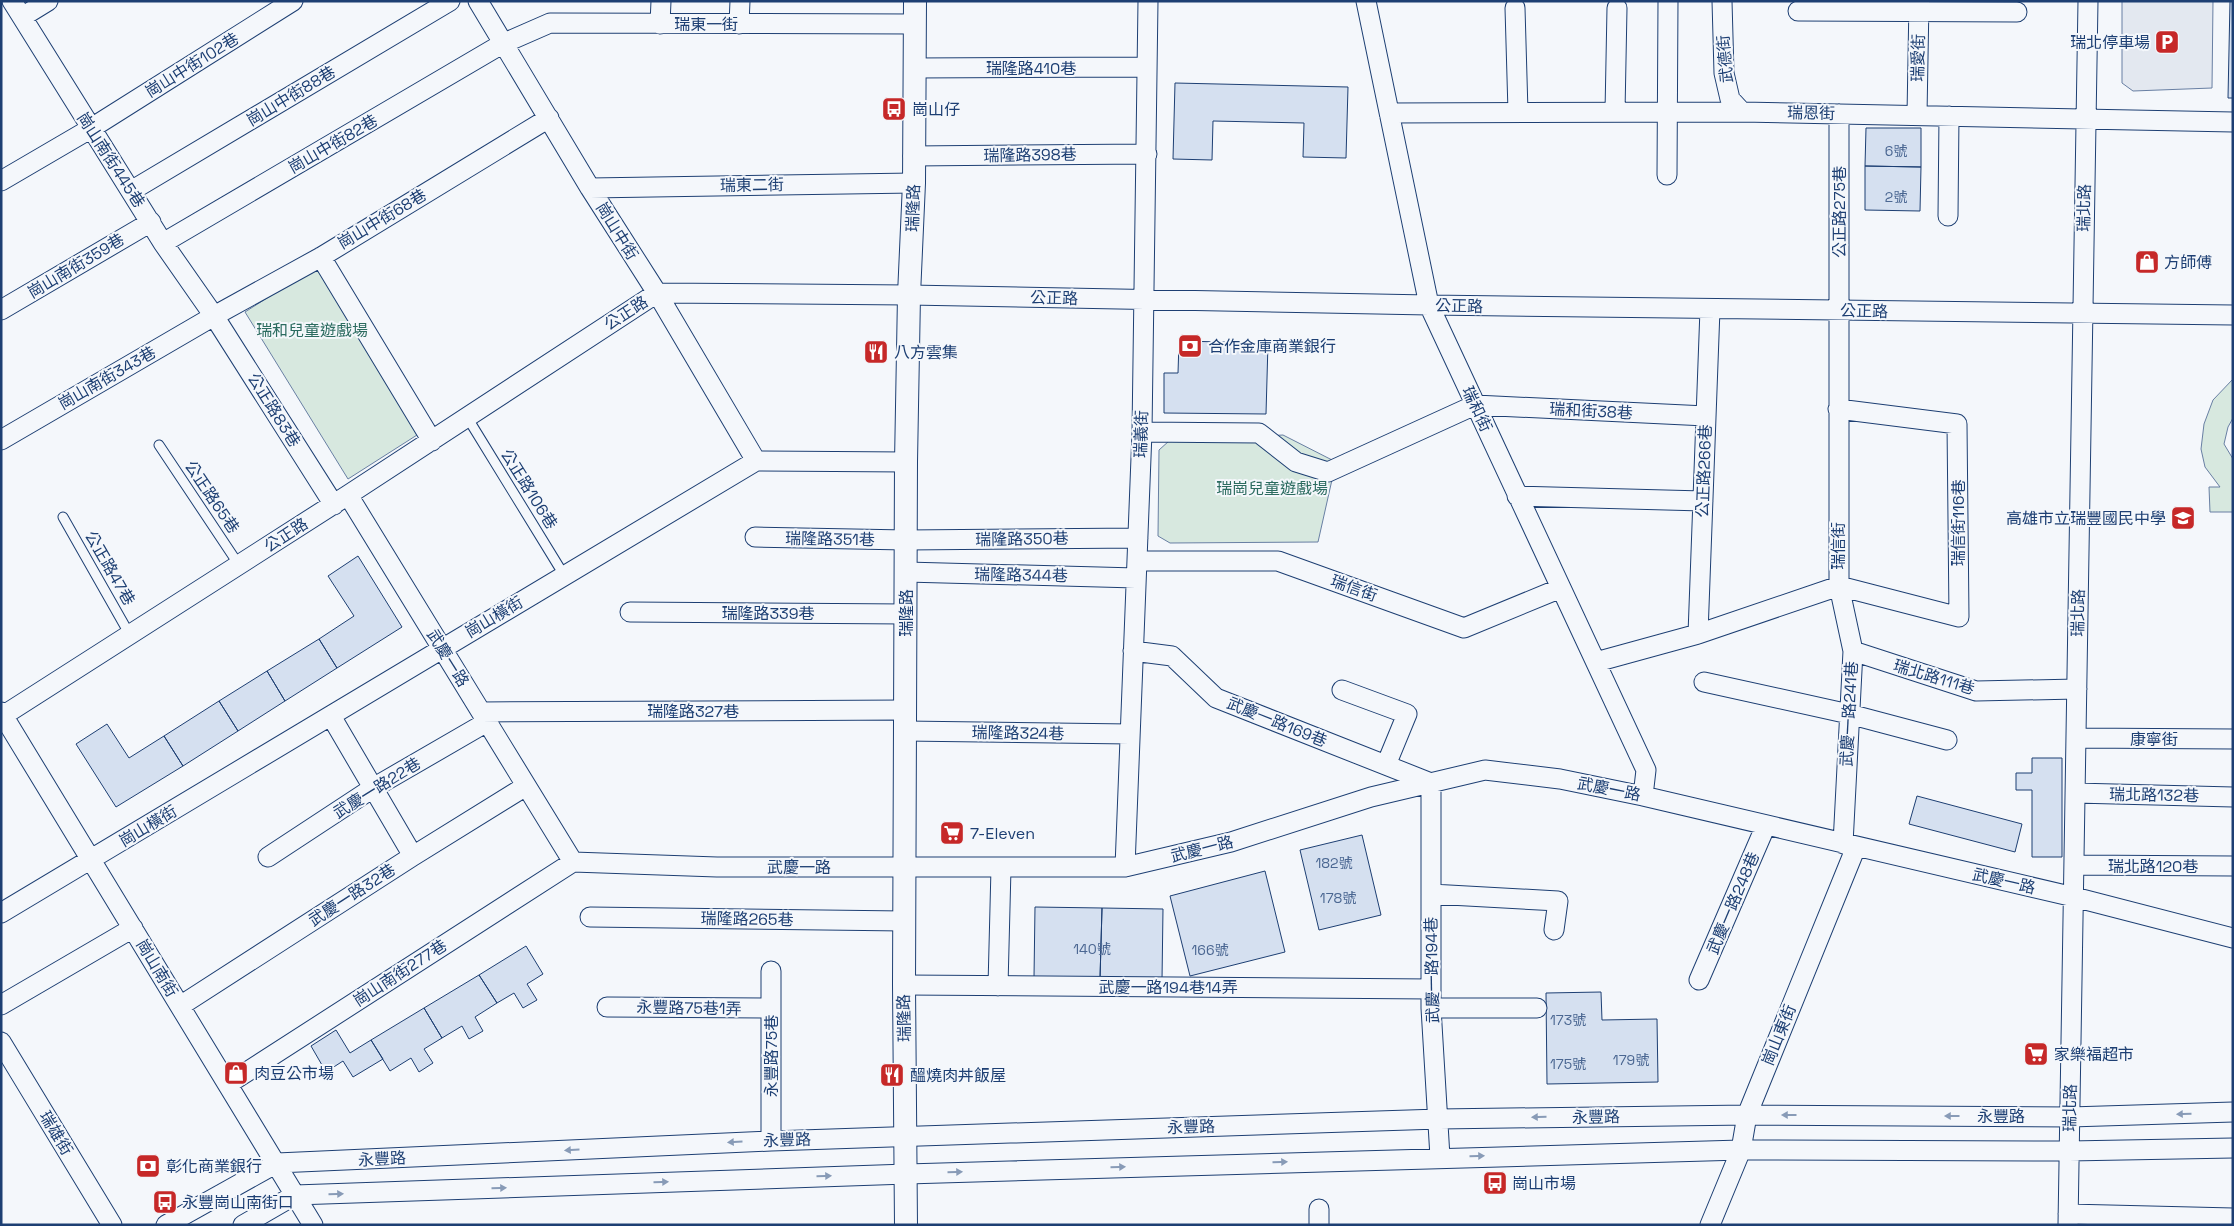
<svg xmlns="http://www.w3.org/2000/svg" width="2234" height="1226" font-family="'Space Grotesk','Noto Sans TC',sans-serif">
	<rect width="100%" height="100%" fill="#f4f7fb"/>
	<path fill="#d7e8df" stroke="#687fa3" d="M325 261 428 428 348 479 245 312Z
		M2233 379V418L2228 427 2224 444 2233 459V512H2210L2209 487H2220L2205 467 2201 449 2204 424 2213 400Z
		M1283 435 1336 462 1318 542 1170 543 1158 536 1159 450 1169 441Z"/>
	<path fill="#e3e8f0" stroke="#687fa3" d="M2122 1H2213L2212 88 2133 91 2122 83Z"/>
	<path fill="#d5e0f0" stroke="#1d3f73" d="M2230 1H2233V98H2228Z
		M1175 83 1348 87 1346 158 1303 157 1304 123 1213 121 1212 160 1173 159Z
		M1866 128H1921V167L1865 166Z
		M1865 166 1921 167 1920 211 1865 210Z
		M1179 341 1268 343 1266 414 1164 413V373H1178Z
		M358 556 402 627 337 668 319 639 354 616 328 576Z
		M319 639 337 668 285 701 267 671Z
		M267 671 285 701 238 731 219 701Z
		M219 701 238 731 183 766 164 736Z
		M107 724 129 758 164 736 183 766 116 807 76 744Z
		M2032 758H2062V857H2032V790H2016V773H2032Z
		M1917 796 2022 824 2015 852 1909 824Z
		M1362 835 1381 915 1319 930 1300 850Z
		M1265 871 1285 952 1190 976 1170 896Z
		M1035 907 1102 908 1100 979 1034 977Z
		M1102 908 1163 909 1162 980 1100 979Z
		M526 946 543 974 527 984 537 1000 523 1008 514 993 497 1003 479 975Z
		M479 975 497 1003 475 1017 483 1031 469 1039 462 1026 442 1038 424 1008Z
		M1601 992 1602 1020 1657 1019 1658 1082 1547 1084 1546 993Z
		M424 1008 442 1038 424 1049 433 1063 419 1072 411 1058 390 1071 371 1040Z
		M336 1030 350 1053 371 1040 383 1059 353 1077 343 1061 326 1072 311 1046Z"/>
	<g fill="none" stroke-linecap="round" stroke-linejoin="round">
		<defs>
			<path id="service" d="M467 417 564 575
				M159 445 239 565
				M63 517 130 635"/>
			<path id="minor" d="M12 1 163 243 214 316 334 505
				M478 1 590 188 657 293 756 461
				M1366 1 1429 305 1646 770 1643 796
				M1722 1 1724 73 1730 99 1742 112
				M1515 8 1518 112
				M1798 11 2017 12
				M22 17 48 1
				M660 24 661 1
				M739 24 740 1
				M914 68 1147 67
				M1615 112 1617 8
				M1389 113 1742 112 2233 122
				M1839 114V586L1853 651 1843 844
				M1917 115 1919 1
				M913 156 1147 154
				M1667 175 1668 1
				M1 181 90 129 293 1
				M590 188 914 183
				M131 191 450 1
				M1948 216 1949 116
				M163 243 502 44 550 23 915 24
				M321 257 432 441
				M1 310 151 222
				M1838 409 1957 424 1959 617 1839 586
				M1142 432 1259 433 1296 462 1328 472 1475 405 1706 416
				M1 440 214 316 321 257 549 118
				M348 495 573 862 717 867H1125L1231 842 1371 797 1485 770 1560 779 1643 796 2074 897 2233 938
				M1517 496 1703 501
				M755 537 906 540 1138 538
				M1137 561H1278L1464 628 1561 588
				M906 572 1136 578
				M630 612 906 614
				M1698 634 1710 309
				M1133 651 1172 656 1216 698 1431 783V1008L1440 1157
				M1853 651 1976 691 2077 689
				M1596 662 1698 634 1839 586
				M1704 682 1849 714 1947 740
				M1342 690 1407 714 1386 765
				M1 712 313 1225
				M481 712 905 710
				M331 716 413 856
				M1 717 348 495 657 293 909 295 1429 305 2233 315
				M905 731 1130 734
				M2076 738 2233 739
				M2075 793 2233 797
				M268 857 373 788 487 722
				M2074 865 2233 866
				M1125 867 1142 432 1148 1
				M1431 894 1558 901 1554 930
				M1 913 756 461 906 462
				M590 917 904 921
				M1699 980 1766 825
				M904 985 1431 989
				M998 986 1001 868
				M1 1005 133 928
				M180 1006 413 856 526 786
				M607 1007 771 1008
				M1431 1008H1537
				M1 1042 112 1225
				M228 1084 573 862
				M771 1141V971
				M1319 1209V1225
				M2068 1214 2233 1218
				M166 1225 277 1163 771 1141 1439 1119 1747 1115 2070 1117 2233 1112
				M243 1225 295 1195 907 1174 1741 1150 2069 1151 2233 1148
				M1710 1225 1741 1150 1747 1115 1856 847
				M2068 1225 2088 1"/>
			<path id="tertiary" d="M906 1225 904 985 906 462 909 295 914 183 915 1"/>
		</defs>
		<use href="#service" stroke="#1d3f73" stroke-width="11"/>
		<use href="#minor" stroke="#1d3f73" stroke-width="21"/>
		<use href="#tertiary" stroke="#1d3f73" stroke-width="24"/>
		<use href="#service" stroke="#f4f7fb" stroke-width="9"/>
		<use href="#minor" stroke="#f4f7fb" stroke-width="19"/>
		<use href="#tertiary" stroke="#f4f7fb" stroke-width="22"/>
	</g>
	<defs><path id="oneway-solid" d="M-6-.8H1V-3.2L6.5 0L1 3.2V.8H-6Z" transform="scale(1.25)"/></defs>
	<g fill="#889bb7">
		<use href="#oneway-solid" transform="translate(2184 1114) rotate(178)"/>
		<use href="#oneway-solid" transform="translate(1789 1115) rotate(-180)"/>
		<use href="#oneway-solid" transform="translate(1952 1116) rotate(-180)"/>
		<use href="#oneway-solid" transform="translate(1539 1117) rotate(179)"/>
		<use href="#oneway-solid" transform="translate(735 1142) rotate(177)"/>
		<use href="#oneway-solid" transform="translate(572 1150) rotate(177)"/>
		<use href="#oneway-solid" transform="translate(1477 1156) rotate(-1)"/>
		<use href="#oneway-solid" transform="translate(1280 1162) rotate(-2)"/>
		<use href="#oneway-solid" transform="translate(1118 1167) rotate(-2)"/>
		<use href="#oneway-solid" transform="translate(955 1172) rotate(-2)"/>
		<use href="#oneway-solid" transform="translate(824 1176) rotate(-2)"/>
		<use href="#oneway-solid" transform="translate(661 1182) rotate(-2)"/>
		<use href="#oneway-solid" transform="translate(499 1188) rotate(-2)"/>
		<use href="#oneway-solid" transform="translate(336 1194) rotate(-2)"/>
	</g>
	<defs>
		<symbol id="parking-square" viewBox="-11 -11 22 22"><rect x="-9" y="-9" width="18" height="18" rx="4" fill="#c62828" stroke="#f4f7fb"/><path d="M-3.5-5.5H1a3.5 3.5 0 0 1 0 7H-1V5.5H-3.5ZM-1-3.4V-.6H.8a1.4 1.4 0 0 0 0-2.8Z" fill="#fff"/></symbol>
		<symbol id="bus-square" viewBox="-11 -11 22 22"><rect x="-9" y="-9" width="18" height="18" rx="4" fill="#c62828" stroke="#f4f7fb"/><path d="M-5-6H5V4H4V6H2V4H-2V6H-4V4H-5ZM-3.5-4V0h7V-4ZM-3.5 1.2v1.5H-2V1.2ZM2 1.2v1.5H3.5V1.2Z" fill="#fff"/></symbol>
		<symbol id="shop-square" viewBox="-11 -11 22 22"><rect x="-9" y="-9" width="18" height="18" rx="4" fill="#c62828" stroke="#f4f7fb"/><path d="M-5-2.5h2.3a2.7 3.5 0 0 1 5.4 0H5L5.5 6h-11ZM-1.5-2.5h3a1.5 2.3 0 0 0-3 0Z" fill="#fff"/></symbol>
		<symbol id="bank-square" viewBox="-11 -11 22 22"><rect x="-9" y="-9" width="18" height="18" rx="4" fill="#c62828" stroke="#f4f7fb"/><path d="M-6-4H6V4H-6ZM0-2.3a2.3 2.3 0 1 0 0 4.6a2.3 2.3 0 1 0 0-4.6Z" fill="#fff"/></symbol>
		<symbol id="restaurant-square" viewBox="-11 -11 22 22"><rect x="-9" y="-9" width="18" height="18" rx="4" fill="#c62828" stroke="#f4f7fb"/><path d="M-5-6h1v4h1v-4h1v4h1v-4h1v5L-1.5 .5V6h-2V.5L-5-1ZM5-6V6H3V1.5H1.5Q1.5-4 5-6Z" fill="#fff"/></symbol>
		<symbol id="school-square" viewBox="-11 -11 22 22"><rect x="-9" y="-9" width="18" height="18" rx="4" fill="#c62828" stroke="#f4f7fb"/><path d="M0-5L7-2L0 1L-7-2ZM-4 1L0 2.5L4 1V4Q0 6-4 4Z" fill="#fff"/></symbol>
		<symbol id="supermarket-square" viewBox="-11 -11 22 22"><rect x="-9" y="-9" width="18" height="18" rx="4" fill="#c62828" stroke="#f4f7fb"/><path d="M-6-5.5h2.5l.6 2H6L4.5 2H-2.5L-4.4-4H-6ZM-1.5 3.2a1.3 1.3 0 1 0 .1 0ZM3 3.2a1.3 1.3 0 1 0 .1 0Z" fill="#fff"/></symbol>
	</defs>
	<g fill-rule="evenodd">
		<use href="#parking-square" x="2153" y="28" width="28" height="28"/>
		<use href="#bus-square" x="880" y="95" width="28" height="28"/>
		<use href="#shop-square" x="2133" y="248" width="28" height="28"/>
		<use href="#bank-square" x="1176" y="332" width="28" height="28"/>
		<use href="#restaurant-square" x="862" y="338" width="28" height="28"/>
		<use href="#school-square" x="2169" y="504" width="28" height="28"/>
		<use href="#supermarket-square" x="938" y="819" width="28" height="28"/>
		<use href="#supermarket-square" x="2022" y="1040" width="28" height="28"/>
		<use href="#shop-square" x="222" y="1059" width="28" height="28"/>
		<use href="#restaurant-square" x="878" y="1061" width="28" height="28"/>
		<use href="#bank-square" x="134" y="1152" width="28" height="28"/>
		<use href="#bus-square" x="1481" y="1169" width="28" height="28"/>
		<use href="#bus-square" x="151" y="1188" width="28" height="28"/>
	</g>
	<g text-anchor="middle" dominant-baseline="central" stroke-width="4" stroke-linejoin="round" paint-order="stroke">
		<g font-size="14" fill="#4b6792">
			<text x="1896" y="151">6號</text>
			<text x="1896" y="197">2號</text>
			<text x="1334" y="863">182號</text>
			<text x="1338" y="898">178號</text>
			<text x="1092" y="949">140號</text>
			<text x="1210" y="950">166號</text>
			<text x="1568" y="1020">173號</text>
			<text x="1631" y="1060">179號</text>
			<text x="1568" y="1064">175號</text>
		</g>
		<g font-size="16" fill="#1d3f73" stroke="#f4f7fb">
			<text x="706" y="24">瑞東一街</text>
			<text transform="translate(1918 58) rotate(-89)">瑞愛街</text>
			<text transform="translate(1725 59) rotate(-95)">武德街</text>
			<text transform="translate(192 65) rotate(-32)">崗山中街102巷</text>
			<text x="1031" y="68">瑞隆路410巷</text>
			<text transform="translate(291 96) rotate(-31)">崗山中街88巷</text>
			<text transform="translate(1811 113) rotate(1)">瑞恩街</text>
			<text transform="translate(333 144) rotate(-30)">崗山中街82巷</text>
			<text transform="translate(1030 155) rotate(-1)">瑞隆路398巷</text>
			<text transform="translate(111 160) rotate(57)">崗山南街445巷</text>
			<text transform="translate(752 185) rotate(-1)">瑞東二街</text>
			<text transform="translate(913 208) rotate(-88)">瑞隆路</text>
			<text transform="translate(2084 208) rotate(-89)">瑞北路</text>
			<text transform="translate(1839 212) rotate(-90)">公正路275巷</text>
			<text transform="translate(382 219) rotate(-31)">崗山中街68巷</text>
			<text transform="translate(617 231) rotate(58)">崗山中街</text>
			<text transform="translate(76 266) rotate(-31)">崗山南街359巷</text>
			<text transform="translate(1054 298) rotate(1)">公正路</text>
			<text transform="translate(1459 306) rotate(1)">公正路</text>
			<text transform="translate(1864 311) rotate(1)">公正路</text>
			<text transform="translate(626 313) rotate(-33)">公正路</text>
			<text transform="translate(107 378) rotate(-30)">崗山南街343巷</text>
			<text transform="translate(1477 409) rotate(65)">瑞和街</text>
			<text transform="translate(274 410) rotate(58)">公正路83巷</text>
			<text transform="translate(1591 411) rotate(3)">瑞和街38巷</text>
			<text transform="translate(1141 434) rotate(-88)">瑞義街</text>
			<text transform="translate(1704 471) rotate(-88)">公正路266巷</text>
			<text transform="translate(529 489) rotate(58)">公正路106巷</text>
			<text transform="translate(212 497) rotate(56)">公正路65巷</text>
			<text transform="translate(1958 523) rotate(-90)">瑞信街116巷</text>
			<text transform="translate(286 535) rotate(-33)">公正路</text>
			<text transform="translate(830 539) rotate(1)">瑞隆路351巷</text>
			<text transform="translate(1022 539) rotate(-1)">瑞隆路350巷</text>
			<text transform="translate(1838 546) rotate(-90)">瑞信街</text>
			<text transform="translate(110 568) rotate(60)">公正路47巷</text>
			<text transform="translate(1021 575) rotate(1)">瑞隆路344巷</text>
			<text transform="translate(1354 588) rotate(20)">瑞信街</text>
			<text x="768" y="613">瑞隆路339巷</text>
			<text transform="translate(906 613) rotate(-90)">瑞隆路</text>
			<text transform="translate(2078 613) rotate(-89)">瑞北路</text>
			<text transform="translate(494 617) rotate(-31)">崗山橫街</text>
			<text transform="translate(448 658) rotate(58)">武慶一路</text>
			<text transform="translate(1934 677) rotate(17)">瑞北路111巷</text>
			<text x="693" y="711">瑞隆路327巷</text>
			<text transform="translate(1849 714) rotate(-87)">武慶一路241巷</text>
			<text transform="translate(1277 722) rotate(22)">武慶一路169巷</text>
			<text transform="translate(1018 733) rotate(1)">瑞隆路324巷</text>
			<text x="2154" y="739">康寧街</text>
			<text transform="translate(377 788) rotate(-32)">武慶一路22巷</text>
			<text transform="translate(1609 789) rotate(11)">武慶一路</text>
			<text transform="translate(2154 795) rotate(1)">瑞北路132巷</text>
			<text transform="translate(148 826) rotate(-31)">崗山橫街</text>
			<text transform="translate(1202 849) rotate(-14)">武慶一路</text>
			<text x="2153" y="866">瑞北路120巷</text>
			<text x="799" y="867">武慶一路</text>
			<text transform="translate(2004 881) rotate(13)">武慶一路</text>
			<text transform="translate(352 895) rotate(-33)">武慶一路32巷</text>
			<text transform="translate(1733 903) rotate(-67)">武慶一路248巷</text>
			<text transform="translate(747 919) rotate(1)">瑞隆路265巷</text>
			<text transform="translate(157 968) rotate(59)">崗山南街</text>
			<text transform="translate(1432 970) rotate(-91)">武慶一路194巷</text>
			<text transform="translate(400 973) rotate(-33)">崗山南街277巷</text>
			<text x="1168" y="987">武慶一路194巷14弄</text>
			<text transform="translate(689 1008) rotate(1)">永豐路75巷1弄</text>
			<text transform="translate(904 1018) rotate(-91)">瑞隆路</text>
			<text transform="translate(1779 1035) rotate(-68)">崗山東街</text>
			<text transform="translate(771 1056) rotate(-90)">永豐路75巷</text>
			<text transform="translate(2070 1108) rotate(-89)">瑞北路</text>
			<text x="2001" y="1116">永豐路</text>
			<text transform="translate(1596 1117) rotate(-1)">永豐路</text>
			<text transform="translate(1191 1127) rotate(-2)">永豐路</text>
			<text transform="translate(56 1133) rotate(59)">瑞雄街</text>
			<text transform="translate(787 1140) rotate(-2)">永豐路</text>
			<text transform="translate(382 1159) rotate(-3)">永豐路</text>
		</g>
		<g font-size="16" fill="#1d3f73" stroke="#f4f7fb" text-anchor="start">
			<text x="2150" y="42" text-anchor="end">瑞北停車場</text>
			<text x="912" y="109">崗山仔</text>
			<text x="2164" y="262">方師傅</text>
			<text x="1208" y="346">合作金庫商業銀行</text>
			<text x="894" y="352">八方雲集</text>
			<text x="2166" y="518" text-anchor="end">高雄市立瑞豐國民中學</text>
			<text x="970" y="833">7-Eleven</text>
			<text x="2054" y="1054">家樂福超市</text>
			<text x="254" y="1073">肉豆公市場</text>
			<text x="910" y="1075">醞燒肉丼飯屋</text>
			<text x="166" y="1166">彰化商業銀行</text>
			<text x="1512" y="1183">崗山市場</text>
			<text x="182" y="1202">永豐崗山南街口</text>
		</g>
		<g font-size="16" fill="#2c6c60" stroke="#f4f7fb">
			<text x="312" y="330">瑞和兒童遊戲場</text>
			<text x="1272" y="488">瑞崗兒童遊戲場</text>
		</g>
	</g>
	<rect width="2234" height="1226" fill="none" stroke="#1d3f73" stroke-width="5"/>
</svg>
